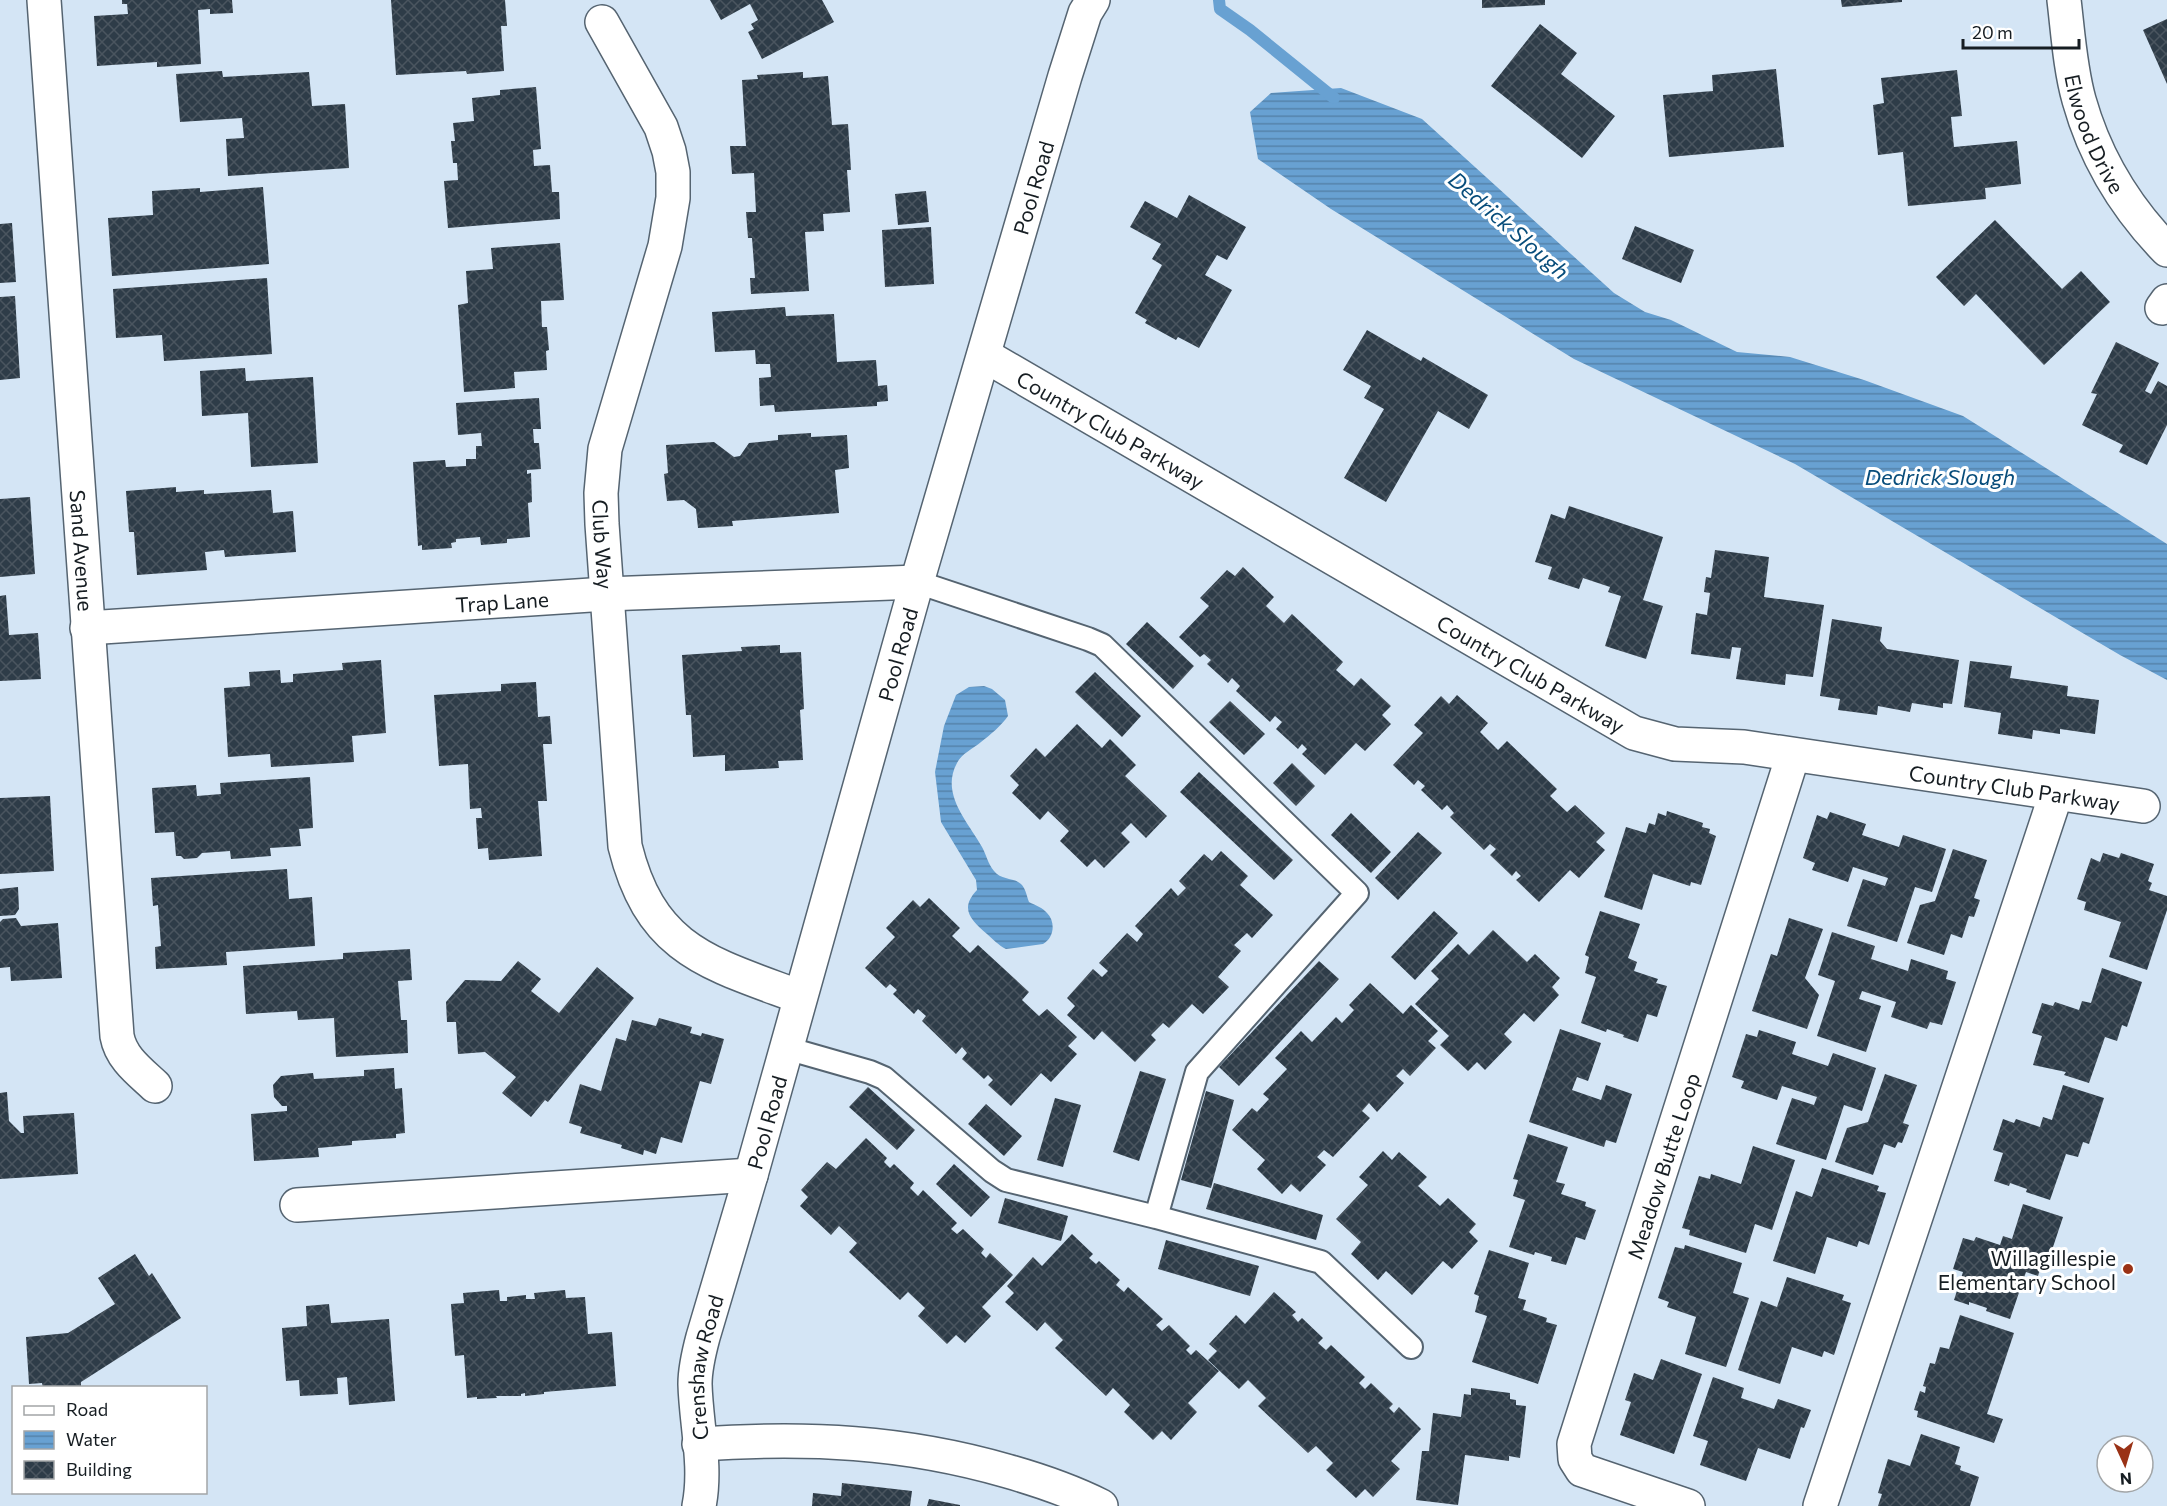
<svg xmlns="http://www.w3.org/2000/svg" width="2167" height="1506" font-family="Commissioner,sans-serif">
	<defs>
		<pattern id="water-rules" width="6" height="5" patternUnits="userSpaceOnUse" patternTransform="scale(1.5)"><rect width="6" height="5" fill="#68a1d2"/><path d="M0 2.5h6" fill="none" stroke="#5583aa"/></pattern>
		<pattern id="building-cross-hatch" width="8" height="8" patternUnits="userSpaceOnUse" patternTransform="scale(1.5)"><rect width="8" height="8" fill="#2e3c48"/><path d="M0 0l8 8M0 8l8-8" fill="none" stroke="#4a555f"/></pattern>
	</defs>
	<rect width="100%" height="100%" fill="#d4e5f5"/>
	<path fill="url(#water-rules)" d="M1341 88 1422 119 1614 293 1645 312 1671 320 1737 352 1790 357 1864 380 1963 416 2167 544V680L2120 655 1795 464 1574 359 1331 209 1258 159 1250 112 1271 93Z
		M984 686 992 689 1005 700 1008 716C1001 726 990 735 981 742 973 749 962 753 957 763 940 794 968 822 982 847 986 854 988 864 994 871 1002 881 1015 877 1022 885 1026 890 1027 897 1029 902 1035 905 1043 908 1047 913 1056 922 1054 938 1043 944L1006 949C998 945 993 939 987 934 971 920 959 909 977 890L976 880 941 822 935 772 944 726 956 695 969 687Z"/>
	<g fill="none" stroke-linecap="round" stroke-linejoin="round">
		<path stroke="#68a1d2" stroke-width="12" d="M1219 0 1220 9 1250 30 1334 98"/>
	</g>
	<path fill="url(#building-cross-hatch)" d="M122 0H232L233 13 210 14V9L198 10 201 64 157 67V62L97 66 94 16 128 14 127 4H122Z
		M391 0H505L507 26H501L504 71 467 74 466 71 396 75Z
		M710 0H822L834 22 762 59 748 32 754 29 751 24 758 20 750 4 721 20Z
		M1482 0H1545V5L1482 8Z
		M1841 0H1902V2L1842 7Z
		M2167 19V84L2143 30Z
		M1540 24 1577 53 1561 74 1615 116 1582 158 1491 86Z
		M1776 69 1784 147 1669 157 1663 95 1713 91 1712 75Z
		M1957 70 1962 116 1951 117 1954 147 2017 141 2021 184 1985 188 1986 199 1908 206 1903 152 1878 155 1873 105 1884 103 1881 78Z
		M222 71 223 77 309 72 312 106 345 104 349 168 228 176 226 139 244 138 242 118 180 122 176 74Z
		M803 72V78L828 76 832 125 848 124 851 170H847L850 212 823 214 824 231 805 232 809 291 751 294 750 278H755L752 238H748L746 212H756L754 173 732 174 730 146H746L742 80 758 79 757 75Z
		M536 87 541 149 533 150 534 166 550 165 552 192H559L560 219 448 228 444 181 458 180 457 163H453L451 141H455L453 123 474 121 472 98 500 95V90Z
		M263 187 269 264 112 276 108 218 153 215 152 191 200 188V192Z
		M926 191 929 222 898 225 895 194Z
		M1189 195 1246 227 1227 260 1217 255 1205 275 1232 290 1199 348 1178 337 1176 340 1145 323 1147 320 1135 313 1162 265 1152 259 1161 244 1130 227 1145 201 1177 218Z
		M1995 220 2062 289 2081 271 2110 302 2044 365 1976 294 1964 306 1936 277Z
		M12 223 16 282 0 283V224Z
		M1635 226 1694 250 1681 283 1622 259Z
		M931 227 934 284 885 287 882 230Z
		M560 243 564 300 541 301 542 327H547L549 350 546 351 547 370 514 372 515 388 464 392 458 305 468 303 466 271 493 269 491 248Z
		M267 278 272 354 164 361 162 335 116 338 113 289Z
		M15 296 20 378 0 380V297Z
		M785 307 786 316 834 314 837 362 876 360 878 386 887 385 888 401 877 402V406L775 412 774 405 760 406 759 378 771 377 770 364H756L755 350 715 352 712 312Z
		M1367 330 1421 361 1423 357 1488 395 1469 429 1438 411 1386 502 1344 478 1384 409 1364 398 1371 386 1343 370Z
		M2116 342 2159 363 2145 391 2151 394 2158 381 2167 386V425L2147 465 2119 452 2123 445 2082 425 2097 394 2091 393Z
		M245 368 246 381 313 377 318 463 251 467 248 413 202 416 200 371Z
		M539 398 541 429H533L534 443H539L541 469 527 470V474L531 473 532 502 528 503 530 537 507 539V543L481 545 480 537 456 539V542L451 543 452 548 422 550V545L418 546 413 462 445 460 446 467 466 466V459H476V446H482L481 433 458 435 456 403Z
		M811 433V437L847 435 849 468 835 470 839 513 732 521 733 526 698 528 696 509 684 500 667 501 664 474 668 473 666 445 714 442 734 457 740 456 749 443 778 440V435Z
		M176 487V492L204 490V494L271 490 273 513 293 511 296 552 225 557 224 550 205 552 207 570 137 575 134 532H129L126 491Z
		M30 497 35 574 0 577V499Z
		M1569 506 1663 537 1643 600 1663 606 1646 659 1605 646 1621 596 1608 592 1610 587 1583 578 1579 589 1548 579 1552 567 1535 562 1551 514 1565 519Z
		M1715 550 1769 557 1764 597 1824 605 1813 677 1786 674 1785 685 1736 679 1741 648 1732 647 1730 659 1691 654 1696 613 1707 615 1710 593 1704 592 1706 577 1711 578Z
		M1243 567 1274 597 1266 606 1284 623 1292 614 1343 662 1336 670 1354 686 1361 678 1391 706 1382 715 1391 724 1365 751 1356 743 1325 775 1302 754 1307 749 1302 744 1298 749 1276 729 1282 722 1275 716 1270 722 1236 691 1240 686 1232 678 1228 683 1207 664 1211 660 1204 654 1200 657 1179 637 1209 606 1200 598 1227 570 1235 576Z
		M6 595 9 635 38 633 41 679 0 681V596Z
		M1832 619 1882 627 1880 641 1887 649 1959 660 1952 704 1943 703V708L1912 703 1910 712 1878 706 1877 715 1838 710 1840 699 1820 696Z
		M1147 622 1194 666 1173 689 1126 644Z
		M780 645V653L801 652 804 709 800 710 803 760 778 761 779 768 725 771V755L693 757 691 715H686L682 655 742 651 741 647Z
		M381 660 386 733 352 736 354 762 271 767 270 754 228 757 224 688 250 686 249 672 280 670 281 683 293 682V674L343 670 342 663Z
		M1970 661 2012 666 2010 678 2068 686 2067 696 2099 700 2095 734 2060 729V734L2033 730 2032 739 1998 734 2001 713 1964 707Z
		M1095 672 1141 716 1122 737 1075 692Z
		M536 682 538 717 550 716 552 744H543L547 801H538L542 856 489 860 488 848 478 849 476 818H482L481 808 470 809 468 764 439 766 434 695 501 691V684Z
		M1457 695 1488 723 1480 732 1498 750 1507 741 1557 789 1550 796 1567 812 1575 805 1605 833 1596 842 1605 850 1579 878 1570 870 1539 902 1516 880 1521 876 1516 871 1512 876 1490 855 1496 849 1490 844 1484 850 1450 817 1454 813 1447 805 1442 810 1421 790 1425 786 1418 780 1414 785 1393 765 1423 733 1414 725 1441 696 1449 704Z
		M1230 701 1265 734 1244 755 1209 722Z
		M1077 724 1102 748 1110 739 1136 765 1125 776 1167 816 1146 838 1131 823 1121 833 1130 842 1104 868 1095 859 1087 867 1060 841 1069 831 1048 811 1040 820 1012 793 1019 785 1010 776 1036 748 1045 757Z
		M1292 763 1315 786 1296 806 1273 783Z
		M1199 772 1293 860 1274 880 1180 792Z
		M310 777 313 828 299 829 301 846 270 848 271 856 231 859 230 851 202 853 197 858 184 859 181 856H176L174 832 155 833 152 788 196 785 197 796 221 794 220 783Z
		M50 796 54 871 0 874V798Z
		M1667 811 1703 823 1702 827 1710 829 1709 833 1716 836 1701 885 1691 882 1690 886 1653 874 1642 910 1604 897 1626 827 1646 833 1649 823 1655 825 1658 813 1666 816Z
		M1830 812 1866 824 1862 835 1899 847 1903 835 1946 849 1932 892 1915 887 1897 942 1847 926 1863 879 1885 886 1888 878 1853 867 1848 882 1812 870 1815 863 1803 858 1817 815 1827 819Z
		M1351 813 1391 852 1371 873 1331 835Z
		M1418 832 1442 853 1398 900 1375 878Z
		M1953 849 1987 860 1974 898 1980 900 1974 917 1969 916 1962 938 1951 934 1944 955 1907 943 1920 905 1935 901Z
		M1221 851 1248 876 1240 885 1273 915 1252 938 1247 933 1234 945 1241 951 1218 977 1229 987 1203 1014 1192 1004 1169 1028 1163 1023 1151 1035 1156 1040 1135 1062 1102 1031 1094 1040 1067 1015 1075 1006 1067 998 1093 969 1102 977 1108 971 1099 963 1127 933 1137 942 1143 934 1135 926 1171 888 1178 896 1186 888 1179 881 1204 854 1212 861Z
		M2103 853 2119 858 2121 853 2154 864 2148 881 2152 883 2149 890 2167 896V910L2147 970 2109 957 2121 922 2084 910 2086 902 2077 899 2091 858 2100 862Z
		M287 869 289 899 312 897 315 946 226 952 227 965 156 969 155 947 161 946 158 905 153 906 151 878Z
		M18 887 19 909 15 915 0 916V889Z
		M929 898 960 928 952 936 970 953 978 945 1029 992 1022 1000 1039 1016 1047 1009 1077 1037 1068 1046 1077 1054 1051 1082 1041 1073 1011 1106 988 1085 993 1080 988 1075 984 1079 962 1059 967 1053 962 1047 956 1054 922 1021 926 1016 918 1009 914 1014 893 994 897 990 890 984 886 988 865 968 895 937 886 928 913 900 920 907Z
		M1434 911 1458 933 1415 980 1391 957Z
		M1600 911 1640 924 1628 958 1637 962 1634 971 1658 979 1656 983 1667 986 1657 1017 1647 1014 1638 1042 1623 1037 1624 1035 1607 1029 1606 1032 1581 1023 1596 977 1585 973 1589 957 1585 955Z
		M16 918 21 926 58 923 62 978 11 981 10 967 0 968V922L3 919Z
		M1789 918 1823 929 1805 978 1819 995 1807 1029 1752 1011 1771 954 1777 956Z
		M1493 930 1527 962 1535 954 1560 978 1552 987 1559 995 1534 1022 1524 1013 1504 1034 1512 1042 1485 1070 1477 1062 1468 1071 1440 1045 1449 1036 1415 1004 1439 979 1431 971 1458 944 1469 955Z
		M1832 932 1875 946 1871 959 1908 971 1911 959 1948 971 1946 979 1956 982 1942 1025 1930 1022 1927 1029 1891 1017 1896 1002 1862 991 1859 999 1881 1006 1866 1052 1817 1036 1835 981 1818 975Z
		M410 949 412 980 398 981 401 1020H407L408 1053 336 1057 334 1018 298 1020 297 1011 246 1014 243 966 343 959V953Z
		M518 961 541 979 531 991 559 1013 597 967 634 998 548 1102 545 1100 531 1117 502 1093 516 1077 485 1052 458 1054 456 1022H447L446 1002 465 980 501 981Z
		M1319 961 1339 979 1239 1086 1219 1067Z
		M2102 968 2142 982 2127 1027 2122 1025 2117 1041 2105 1037 2089 1083 2064 1075 2066 1072 2033 1065 2042 1036 2032 1033 2042 1003 2053 1006 2055 1002 2079 1010 2082 1001 2091 1003Z
		M1370 983 1403 1014 1411 1005 1438 1031 1428 1041 1436 1048 1410 1076 1403 1069 1396 1076 1404 1083 1377 1112 1369 1103 1362 1111 1370 1118 1333 1157 1324 1150 1317 1157 1326 1165 1300 1192 1291 1184 1282 1194 1257 1169 1265 1160 1232 1130 1252 1108 1257 1112 1269 1099 1263 1094 1287 1069 1275 1058 1301 1031 1312 1042 1336 1017 1342 1023 1354 1010 1349 1005Z
		M659 1018 692 1027 690 1033 701 1036 702 1033 724 1039 711 1084 700 1081 682 1143 661 1137 656 1154 644 1150 643 1155 621 1148 622 1145 580 1133 582 1127 569 1123 580 1084 601 1091 616 1038 626 1041 632 1020 656 1026Z
		M1560 1029 1601 1043 1588 1081 1577 1077 1572 1090 1601 1100 1606 1085 1632 1094 1616 1143 1606 1140 1604 1147 1529 1122Z
		M1759 1030 1796 1042 1792 1054 1828 1066 1833 1053 1876 1068 1862 1111 1844 1105 1826 1160 1776 1144 1792 1098 1814 1105 1817 1097 1782 1086 1777 1100 1741 1088 1744 1081 1732 1077 1746 1034 1757 1037Z
		M394 1068 395 1089 402 1088 405 1133 396 1134V1138L352 1141V1145L318 1148 319 1157 254 1161 251 1114 287 1111V1106H282L274 1097 273 1085 281 1076 313 1073 314 1079 364 1076V1070Z
		M1140 1071 1166 1079 1139 1161 1113 1152Z
		M1885 1074 1917 1085 1903 1123 1909 1125 1902 1143 1898 1142 1895 1148 1884 1144 1873 1175 1835 1162 1847 1128 1868 1122Z
		M2063 1085 2104 1098 2089 1144 2083 1142 2078 1157 2066 1154 2050 1200 2026 1192 2027 1189 2010 1183 2009 1186 1994 1181 2003 1153 1993 1150 2003 1119 2014 1123 2016 1119 2040 1127 2043 1117 2052 1120Z
		M868 1087 915 1130 897 1150 849 1107Z
		M1206 1091 1234 1100 1211 1188 1181 1180Z
		M7 1092 9 1121 21 1133H24L23 1116 74 1113 78 1174 0 1179V1093Z
		M1055 1098 1081 1105 1063 1167 1037 1160Z
		M986 1104 1022 1136 1004 1156 968 1124Z
		M1528 1134 1568 1147 1556 1182 1565 1184 1561 1194 1586 1202 1585 1206 1596 1210 1585 1240 1576 1237 1566 1265 1551 1261 1552 1257 1535 1252 1534 1255 1509 1247 1525 1200 1513 1196 1518 1180 1513 1179Z
		M866 1138 887 1158 884 1162 890 1168 894 1164 914 1183 910 1188 918 1196 923 1190 957 1223 951 1229 957 1234 963 1229 984 1249 981 1253 986 1258 990 1253 1013 1275 982 1307 991 1316 965 1343 956 1335 947 1344 918 1316 925 1308 908 1292 900 1300 849 1252 857 1243 839 1226 831 1235 800 1206 808 1197 801 1190 827 1162 836 1169Z
		M1753 1146 1795 1160 1772 1230 1755 1224 1746 1253 1689 1235 1690 1230 1682 1228 1699 1176 1710 1179 1711 1174 1741 1184Z
		M1383 1151 1392 1160 1399 1152 1427 1177 1418 1186 1440 1206 1448 1198 1476 1224 1469 1232 1478 1241 1452 1269 1443 1261 1412 1295 1386 1271 1378 1280 1351 1254 1361 1242 1336 1219 1368 1185 1359 1177Z
		M954 1164 990 1197 971 1217 936 1184Z
		M1822 1168 1879 1186 1877 1191 1886 1193 1869 1245 1859 1241 1857 1247 1827 1237 1815 1274 1773 1261 1796 1191 1812 1197Z
		M1214 1183 1323 1215 1316 1240 1206 1209Z
		M1005 1198 1068 1216 1061 1241 998 1223Z
		M2023 1204 2063 1217 2048 1262 2043 1260 2038 1276 2026 1272 2010 1319 1986 1311 1987 1308 1969 1302V1305L1954 1300 1963 1272 1953 1269 1963 1238 1974 1241 1976 1237 2000 1245 2003 1236 2012 1239Z
		M1072 1234 1093 1254 1089 1258 1096 1264 1099 1261 1120 1280 1116 1285 1124 1292 1128 1287 1163 1319 1156 1325 1162 1331 1169 1325 1190 1346 1186 1350 1191 1355 1196 1350 1219 1371 1188 1403 1197 1412 1171 1440 1162 1431 1153 1440 1124 1412 1130 1405 1113 1388 1106 1396 1055 1348 1063 1340 1045 1322 1037 1331 1005 1302 1014 1293 1007 1286 1033 1257 1042 1266Z
		M1166 1240 1259 1266 1250 1296 1158 1269Z
		M1685 1245 1742 1263 1733 1293 1749 1298 1726 1367 1685 1354 1696 1317 1667 1307 1669 1302 1658 1298 1675 1247 1684 1249Z
		M1489 1250 1529 1263 1518 1298 1526 1300 1523 1310 1547 1318 1546 1322 1557 1325 1538 1384 1472 1362 1487 1316 1475 1312 1479 1296 1474 1294Z
		M135 1254 149 1276 152 1273 181 1318 81 1382V1388H43L42 1383 29 1384 26 1337 68 1333 115 1304 98 1278Z
		M1787 1277 1844 1295 1842 1300 1851 1303 1834 1355 1824 1351 1822 1357 1792 1347 1780 1384 1738 1370 1761 1301 1777 1307Z
		M499 1290 500 1301H507V1297L526 1295V1299H535L534 1293 565 1290 566 1298 585 1297 588 1334 612 1332 616 1386 544 1392V1394L525 1396V1393L521 1394V1396H496L497 1398 477 1399V1397L467 1398 464 1355 455 1356 451 1304 464 1303 463 1293Z
		M1274 1292 1296 1312 1292 1315 1298 1322 1302 1318 1323 1338 1318 1343 1326 1350 1331 1345 1365 1377 1359 1383 1365 1389 1371 1383 1393 1404 1389 1408 1394 1413 1399 1407 1421 1429 1391 1461 1400 1469 1373 1497 1365 1489 1356 1498 1326 1470 1333 1463 1316 1446 1308 1453 1258 1406 1266 1398 1248 1380 1239 1389 1208 1360 1217 1351 1209 1344 1236 1315 1245 1324Z
		M329 1304 331 1323 389 1319 395 1401 349 1405 347 1377 337 1378 338 1394 300 1396 299 1380 286 1381 282 1328 307 1326 306 1306Z
		M1960 1315 2014 1333 1987 1414 2003 1419 1994 1443 1917 1417 1918 1411 1914 1410 1920 1391 1925 1393 1926 1387 1923 1386 1930 1363 1935 1364 1940 1347 1949 1349Z
		M1661 1359 1702 1374 1674 1454 1620 1435 1631 1402 1625 1400 1634 1373 1653 1380Z
		M1713 1377 1744 1388 1741 1398 1774 1409 1778 1399 1811 1410 1804 1428 1801 1427 1790 1459 1758 1448 1746 1481 1700 1465 1708 1441 1693 1436Z
		M1471 1388 1510 1393V1399L1516 1400V1405L1526 1406 1520 1458 1509 1456V1461L1465 1455 1458 1505 1416 1500 1422 1451H1429L1433 1413 1461 1417 1464 1394 1471 1395Z
		M1921 1434 1960 1447 1955 1464 1961 1466 1960 1470 1979 1477 1970 1506H1878L1882 1494 1878 1493 1888 1459 1910 1466Z
		M842 1483 912 1491 910 1506H812L813 1493 841 1496Z
		M929 1499 960 1505V1506H927Z"/>
	<g fill="none" stroke-linecap="round" stroke-linejoin="round">
		<defs>
			<path id="lane" d="M917 582 1088 639 1102 645 1357 893 1197 1072 1156 1217
				M786 1048 870 1072 884 1078 992 1171 1006 1180 1156 1217 1321 1262 1411 1347"/>
			<g id="street">
				<path id="s1" d="M44 0 117 1036C121 1058 139 1071 155 1086"/>
				<path id="s2" d="M2064 0C2068 33 2070 68 2079 100 2095 157 2126 208 2167 250"/>
				<path id="s3" d="M602 22 661 127 669 151 673 172V198L665 246 605 449 601 493 602 524 625 846C651 951 709 963 800 997"/>
				<path d="M2162 308 2167 301"/>
				<path id="s4" d="M984 355 1634 733 1675 744 1744 747 2143 806"/>
				<path id="s5" d="M87 628 606 594 917 582"/>
				<path d="M297 1205 751 1175"/>
				<path d="M699 1444C807 1437 903 1441 1007 1471 1039 1480 1071 1491 1101 1506"/>
				<path id="s6" d="M699 1506C707 1466 696 1424 695 1384 695 1368 699 1352 703 1337L751 1175 917 582 1065 76 1085 13 1093 0"/>
				<path id="s7" d="M1688 1506 1582 1470 1575 1459 1574 1444 1793 755"/>
				<path d="M1820 1506 2056 794"/>
			</g>
		</defs>
		<use href="#lane" stroke="#556471" stroke-width="26"/>
		<use href="#street" stroke="#556471" stroke-width="36"/>
		<use href="#lane" stroke="#fff" stroke-width="22"/>
		<use href="#street" stroke="#fff" stroke-width="33"/>
	</g>
	<circle fill="#9a3216" stroke="#fff" stroke-width="2" cx="2128" cy="1269" r="6"/>
	<g text-anchor="middle" dominant-baseline="central" stroke-width="6" stroke-linejoin="round" paint-order="stroke">
		<g font-size="21" fill="#161d22" stroke="#fff">
			<text stroke="none"><textPath href="#s2" startOffset="138">Elwood Drive</textPath></text>
			<text stroke="none"><textPath href="#s6" startOffset="1366">Pool Road</textPath></text>
			<text stroke="none"><textPath href="#s4" startOffset="147">Country Club Parkway</textPath></text>
			<text stroke="none"><textPath href="#s3" startOffset="549">Club Way</textPath></text>
			<text stroke="none"><textPath href="#s1" startOffset="552">Sand Avenue</textPath></text>
			<text stroke="none"><textPath href="#s5" startOffset="416">Trap Lane</textPath></text>
			<text stroke="none"><textPath href="#s6" startOffset="880">Pool Road</textPath></text>
			<text stroke="none"><textPath href="#s4" startOffset="633">Country Club Parkway</textPath></text>
			<text stroke="none"><textPath href="#s4" startOffset="1137">Country Club Parkway</textPath></text>
			<text stroke="none"><textPath href="#s6" startOffset="394">Pool Road</textPath></text>
			<text stroke="none"><textPath href="#s7" startOffset="432">Meadow Butte Loop</textPath></text>
			<text stroke="none"><textPath href="#s6" startOffset="140">Crenshaw Road</textPath></text>
		</g>
		<g font-size="21" fill="#161d22" stroke="#fff" text-anchor="end">
			<text x="2116" y="1257">Willagillespie<tspan x="2116" dy="24">Elementary School</tspan></text>
		</g>
		<g font-size="22" font-style="italic" fill="#084d7b" stroke="#fff">
			<text transform="translate(1509 225) rotate(41)">Dedrick Slough</text>
			<text x="1940" y="476">Dedrick Slough</text>
		</g>
	</g>
	<rect x="12" y="1386" width="195" height="108" fill="#ffffff" stroke="#a2a5a7" stroke-width="1.5"/>
	<rect x="24" y="1406" width="30" height="9" fill="#ffffff" stroke="#a2a5a7" stroke-width="1.5"/>
	<text x="66" y="1416" font-size="18" fill="#161d22">Road</text>
	<rect x="24" y="1431" width="30" height="18" fill="url(#water-rules)" stroke="#a2a5a7" stroke-width="1.5"/>
	<text x="66" y="1446" font-size="18" fill="#161d22">Water</text>
	<rect x="24" y="1461" width="30" height="18" fill="url(#building-cross-hatch)" stroke="#a2a5a7" stroke-width="1.5"/>
	<text x="66" y="1476" font-size="18" fill="#161d22">Building</text>
	<g transform="translate(2125 1464) rotate(176)"><circle r="28" fill="#ffffff" stroke="#a2a5a7" stroke-width="1.5"/>
	<path d="M0-4.5L10 22L0 15L-10 22Z" fill="#9a3216"/>
	<text y="-9" font-size="16" font-weight="bold" text-anchor="middle" fill="#161d22">N</text>
	</g>
	<path d="M1963 39v9h116v-9" fill="none" stroke="#161d22" stroke-width="3"/>
	<text x="1972" y="39" font-size="18" fill="#161d22" stroke="#ffffff" stroke-width="4.5" paint-order="stroke">20 m</text>
</svg>
